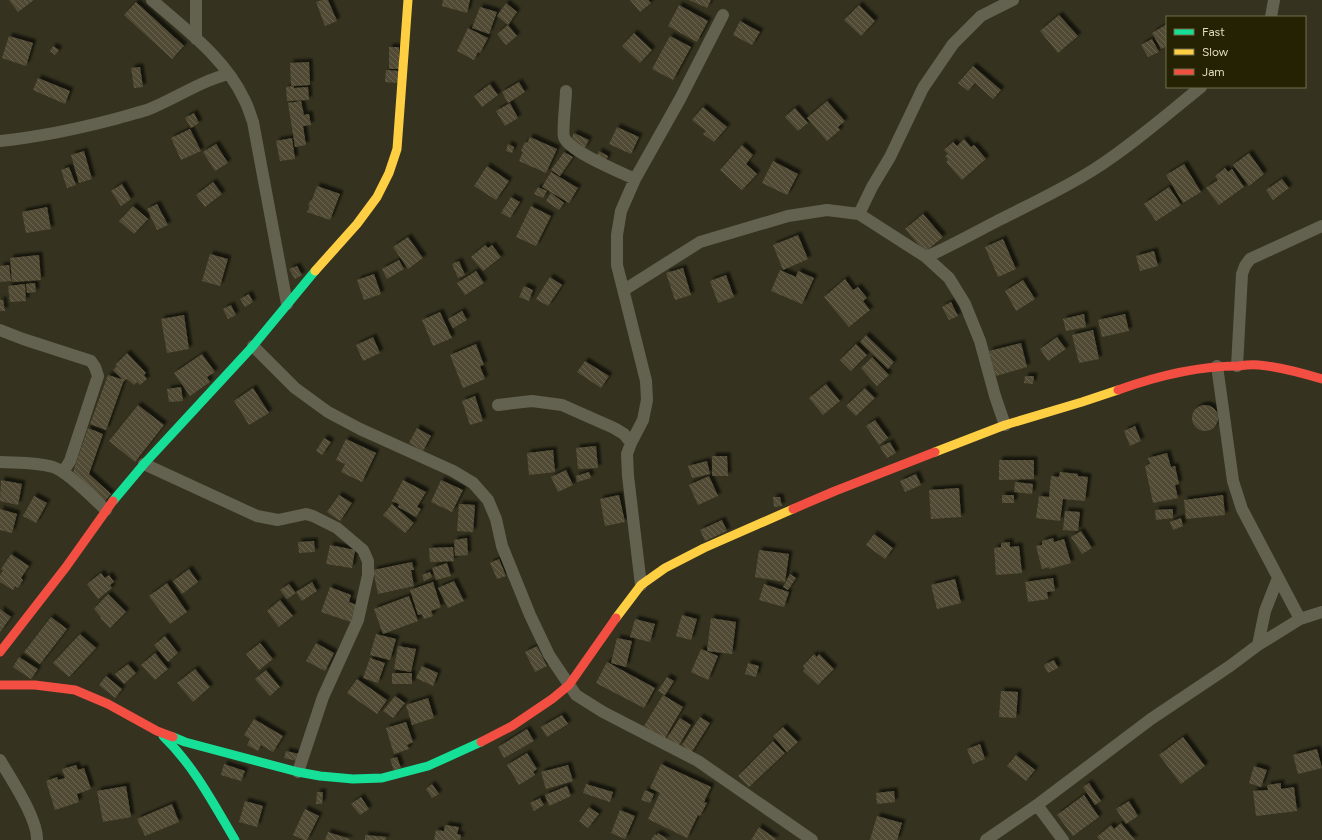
<svg xmlns="http://www.w3.org/2000/svg" width="1322" height="840" font-family="Figtree,sans-serif">
	<defs>
		<pattern id="building-back-hatch" width="6" height="6" patternUnits="userSpaceOnUse"><rect width="6" height="6" fill="#514b34"/><path d="M-1 5l2 2M0 0l6 6M5-1l2 2" fill="none" stroke="#6a644f"/></pattern>
		<filter id="shadow"><feDropShadow dx="3.5" dy="-3.5" stdDeviation="1" flood-color="#0009"/></filter>
	</defs>
	<rect width="100%" height="100%" fill="#35331f"/>
	<path fill="url(#building-back-hatch)" filter="url(#shadow)" d="M9 0H34L18 12Z
		M322 0H328L337 21 325 26 316 2Z
		M443 0H470L467 13 442 6Z
		M630 0H648L651 3 640 12Z
		M689 0H711L707 8Z
		M136 2 184 46 172 59 124 15Z
		M506 3 517 12 508 25 497 16Z
		M679 5 708 21 697 42 668 26Z
		M859 5 875 21 861 36 844 20Z
		M480 7 497 12 489 34 472 28Z
		M1059 15 1078 36 1058 53 1040 31Z
		M740 21 760 32 752 45 733 35Z
		M1167 24V46L1161 49 1152 33Z
		M508 25 517 36 506 45 497 34Z
		M468 28 488 38 480 53 478 52 474 60 457 51Z
		M634 33 652 50 640 63 622 46Z
		M9 36 33 43 26 66 2 58Z
		M670 36 691 47 673 80 652 69Z
		M1152 39 1159 52 1148 57 1141 45Z
		M53 46 59 50 55 55 50 51Z
		M389 47H399V69H389Z
		M309 62 310 85 291 86 290 63Z
		M973 66 1001 90 993 99 975 83 968 91 958 83Z
		M140 67 143 87 134 88 131 68Z
		M386 70 399 71 398 83 385 82Z
		M38 78 70 91 65 104 33 90Z
		M519 82 525 92 508 103 502 92Z
		M490 84 498 95 482 107 474 96Z
		M294 86V88L308 87 309 100 287 101 286 87Z
		M301 101 304 115 309 114 311 125 303 126 306 145 295 147 288 103Z
		M827 101 845 121 838 127 840 130 827 141 807 118Z
		M510 103 518 118 505 126 496 111Z
		M703 107 727 127 714 142 703 134 706 131 692 120Z
		M795 108 808 123 798 131 785 117Z
		M194 113 199 123 191 128 185 118Z
		M617 127 639 137 631 154 609 144Z
		M190 129 201 151 181 160 171 138Z
		M574 133 589 140 584 149 570 141Z
		M530 137 557 149 546 173 519 161 523 152 521 151 525 142 527 143Z
		M292 138 295 159 280 161 276 141Z
		M964 139 971 147 974 145 986 159 962 180 946 162 948 160 945 156 948 154 944 150 953 142 957 146Z
		M216 144 228 163 215 171 203 152Z
		M508 144 514 147 512 153 506 151Z
		M742 145 753 155 746 164 757 174 742 190 720 170Z
		M84 151 92 179 79 183 71 155Z
		M599 151 608 156 605 163 596 158Z
		M564 152 573 157 560 176 551 170Z
		M1249 153 1264 174 1249 186 1233 165Z
		M773 161 798 174 787 195 762 183Z
		M1184 164 1201 192 1183 203 1166 175Z
		M487 166 509 181 496 200 474 186Z
		M69 167 76 185 67 188 61 170Z
		M1225 168 1228 172 1232 169 1244 187 1219 205 1206 188 1218 180 1215 176Z
		M551 172 578 188 569 203 542 187Z
		M1282 179 1289 188 1273 200 1266 190Z
		M213 182 222 194 205 207 196 195Z
		M122 184 131 199 121 206 111 191Z
		M317 186 340 194 330 220 307 212 310 206 308 205 311 200H312Z
		M538 187 547 191 543 198 534 194Z
		M1169 187 1181 205 1156 221 1144 204Z
		M551 193 564 203 559 210 546 201Z
		M511 197 520 202 510 218 501 213Z
		M157 204 168 225 157 230 147 209Z
		M133 206 148 219 134 234 119 221Z
		M531 206 551 216 536 246 516 237Z
		M47 207 51 229 26 233 22 212Z
		M923 214 943 237 925 252 905 229Z
		M798 235 808 259 783 270 773 245Z
		M408 237 423 258 408 269 393 247Z
		M1003 239 1016 269 998 277 985 247Z
		M485 245 488 248 492 245 501 257 483 271 471 257Z
		M1154 251 1158 266 1140 271 1136 256Z
		M210 254 228 259 220 286 202 281Z
		M39 255 41 280 12 282 10 258Z
		M399 260 404 269 387 279 382 269Z
		M459 261 465 275 458 278 452 264Z
		M9 265 11 281 0 282V266Z
		M297 266 302 275 295 279 289 269Z
		M683 268 691 295 675 300 666 273Z
		M780 270 796 277 798 271 814 278 802 304 771 291Z
		M476 271 484 283 465 295 457 283Z
		M374 274 381 294 364 300 357 280Z
		M726 275 734 297 718 303 710 281Z
		M550 277 562 285 548 306 536 299Z
		M845 279 853 290 858 287 867 298 863 301 870 310 849 327 824 297Z
		M1023 280 1035 299 1016 311 1005 291Z
		M35 283 36 292 27 293 26 284Z
		M25 284 26 301 10 302 8 286Z
		M524 286 533 290 529 301 519 297Z
		M249 294 253 302 245 307 240 299Z
		M0 300H3L5 311H0Z
		M951 302 958 316 949 320 942 307Z
		M231 305 236 315 228 319 223 309Z
		M462 311 467 320 453 328 448 319Z
		M440 312 452 338 433 346 422 320Z
		M1084 314 1086 327 1066 331 1063 319Z
		M1125 314 1129 331 1102 337 1098 320Z
		M184 315 189 349 167 353 161 319Z
		M1093 330 1099 359 1079 363 1072 335Z
		M866 335 894 362 888 369 860 342Z
		M373 337 380 353 363 361 356 345Z
		M1057 337 1066 349 1048 361 1040 349Z
		M1021 343 1027 367 996 376 989 351Z
		M476 344 484 365 480 366 485 379 463 388 450 355Z
		M856 344 867 355 851 371 840 360Z
		M127 353 146 373 144 375 147 379 140 385 137 382 134 385 127 379 124 381 113 370 117 366 115 365Z
		M202 354 215 372 207 377 210 382 190 396 174 373Z
		M872 357 889 375 877 386 861 368Z
		M585 361 609 376 601 388 577 372Z
		M108 375 124 380 106 430 90 424Z
		M1025 376H1034L1033 384 1024 383Z
		M826 384 840 401 823 415 809 398Z
		M181 387 183 401 169 402 167 389Z
		M253 388 269 413 249 425 234 401Z
		M865 388 875 398 856 416 846 406Z
		M475 396 483 421 470 425 462 401Z
		M1192 418a13 13 0 1 1 26 0a13 13 0 1 1-26 0Z
		M138 405 164 425 135 462 109 441Z
		M875 420 888 438 879 445 866 426Z
		M1135 426 1141 441 1130 446 1124 431Z
		M88 428 103 434 89 474 111 494 103 503 72 475Z
		M417 428 431 436 423 451 409 443Z
		M324 438 331 442 322 455 316 451Z
		M346 439 376 453 362 482 341 472 345 464 336 460Z
		M890 442 896 453 887 458 880 447Z
		M596 446 598 468 578 469 576 448Z
		M553 450 555 472 529 475 527 453Z
		M1167 453 1171 467 1175 466 1179 484 1175 485 1178 498 1153 503 1145 466 1150 464 1148 458Z
		M712 456H727L728 476H712Z
		M999 460H1034V479L999 480Z
		M707 461 710 474 692 478 688 466Z
		M566 470 573 485 558 492 551 477Z
		M589 472 591 478 577 482 576 476Z
		M1060 472 1078 474V476L1088 477 1085 501 1063 499 1060 521 1036 518 1039 496 1049 497 1051 476 1059 477Z
		M916 474 921 485 905 492 900 481Z
		M709 476 718 496 698 505 689 485Z
		M1 480 22 484 18 505 0 501Z
		M403 480 426 492 417 507 421 509 416 517 398 507 399 504 392 501Z
		M441 480 463 490 452 512 431 502Z
		M1015 482 1033 484 1032 494 1014 492Z
		M959 488 961 517 931 519 929 490Z
		M339 495 352 503 340 521 327 512Z
		M619 495 625 522 605 526 600 499Z
		M1002 495H1014V503H1002Z
		M1223 495 1225 515 1186 519 1184 500Z
		M34 496 47 503 36 523 23 516Z
		M773 497H780L782 506 774 507Z
		M392 504 414 523 405 533 383 515Z
		M459 504 475 505 473 532 457 531Z
		M0 509 17 514 12 533 0 530Z
		M1173 509V518L1156 520 1155 510Z
		M1065 511 1080 512 1078 531 1063 530Z
		M1181 518 1183 526 1173 530 1170 522Z
		M722 520 727 531 705 541 700 530Z
		M1081 531 1092 548 1082 554 1071 537Z
		M874 534 893 548 885 559 866 545Z
		M467 538 468 555 455 556 454 540Z
		M1053 538 1054 542 1064 539 1071 563 1049 569V567L1042 569 1036 546 1042 545V541Z
		M314 541 315 552 299 553 298 542Z
		M1010 542V547L1019 546 1022 573 996 575 994 548 1001 547V543Z
		M330 545 355 550 352 568 326 564Z
		M453 547 454 561 430 562 429 548Z
		M759 550 789 554 785 582 755 577Z
		M11 554 29 566 21 578 23 580 18 588 15 586 13 590 0 582V575L3 571 1 569Z
		M499 559 506 576 497 579 490 563Z
		M412 562 414 570H411L414 586 378 594 373 570Z
		M447 563 451 576 436 580 432 568Z
		M189 569 198 582 182 594 173 581Z
		M430 572 432 577 424 581 422 575Z
		M101 573 105 578 109 575 114 582 110 585 112 588 98 599 87 584Z
		M790 574 796 578 788 590 783 587Z
		M1053 578 1055 591 1047 592 1048 599 1028 602 1025 582Z
		M955 579 961 603 937 609 931 585Z
		M454 581 464 601 448 608 438 588Z
		M312 582 317 591 302 601 296 592Z
		M433 582 441 607 431 611 433 616 424 619 422 614 418 615 410 590Z
		M167 583 187 612 170 624 149 596Z
		M289 584 296 593 287 599 280 590Z
		M764 584 789 592 784 607 759 600Z
		M330 587 351 595 349 602 357 605 351 622 321 612Z
		M108 594 126 612 110 628 100 618 101 617 94 609Z
		M409 596 418 621 383 634 374 609Z
		M280 600 293 616 279 627 267 611Z
		M0 609 11 617 0 632Z
		M682 615 697 619 691 640 676 636Z
		M51 617 67 629 40 664 24 652Z
		M711 618 736 622 732 654 707 651Z
		M635 619 655 624 650 642 630 637Z
		M80 634 96 648 69 677 53 663Z
		M376 634 396 639 390 660 370 655Z
		M165 636 178 653 168 662 154 645Z
		M617 638 632 641 626 667 611 663Z
		M260 643 273 659 259 670 246 654Z
		M316 643 334 653 325 671 306 661Z
		M398 646 416 649 411 672 394 669Z
		M537 646 547 666 535 672 525 652Z
		M701 649 718 656 708 680 691 672Z
		M155 653 168 669 155 680 141 665Z
		M814 654 817 657 819 654 834 669 818 685 803 671 805 668 803 666Z
		M19 657 38 669 31 679 13 667Z
		M370 658 385 663 378 683 363 678Z
		M1054 660 1058 668 1048 673 1044 665Z
		M607 662 655 688 644 708 596 683Z
		M748 663 759 666 756 677 745 674Z
		M128 664 136 673 124 684 115 674Z
		M422 666 438 673 433 686 416 678Z
		M195 669 210 687 193 702 177 683Z
		M266 670 280 687 270 696 255 679Z
		M392 673H412V684H392Z
		M106 676 122 689 115 698 99 685Z
		M667 677 674 681 665 695 658 691Z
		M357 679 387 700 377 714 347 693Z
		M1001 691 1018 692 1016 718 999 717Z
		M663 695 683 707 665 738 644 726Z
		M395 696 405 703 393 718 383 711Z
		M428 698 434 718 412 725 406 705Z
		M562 715 568 724 547 737 541 727Z
		M700 717 710 723 690 755 683 750 685 747 682 745Z
		M680 718 691 725 679 745 667 738Z
		M254 719 283 736 273 752 261 745 258 751 247 745 250 739 244 735Z
		M406 722 413 742 407 745 409 749 394 754 386 728Z
		M783 727 798 742 787 752 773 736Z
		M527 729 534 741 504 758 498 747Z
		M1183 737 1205 766 1181 784 1159 755Z
		M773 741 785 753 749 787 738 776Z
		M980 744 985 759 973 764 967 749Z
		M1317 749 1322 768 1298 774 1293 755Z
		M286 751 299 754 297 761 284 758Z
		M527 753 537 769 533 772 535 775 519 785 507 765Z
		M1016 755 1035 770 1026 781 1007 766Z
		M397 757 401 768 394 771 390 759Z
		M224 764 245 771 241 781 221 775Z
		M661 764 711 787 704 802 707 803 700 816 698 815 687 838 648 819 660 793 650 788Z
		M76 765 78 770 84 768 91 789 77 794 79 802 55 810 46 781 57 777 58 780 65 778 62 769Z
		M568 765 573 781 546 789 541 772Z
		M1254 766 1267 770 1261 787 1249 783Z
		M1089 783 1101 801 1095 805 1083 787Z
		M1281 783V789L1294 787 1297 811 1256 816 1253 791 1268 790 1267 785Z
		M432 784 439 794 432 798 426 789Z
		M586 784 613 792 610 802 583 793Z
		M126 786 131 817 103 822 97 791Z
		M567 786 571 796 549 806 545 795Z
		M645 790 654 794 650 803 641 800Z
		M894 791 895 802 877 804 876 793Z
		M317 792H323L322 804H316Z
		M1084 795 1099 817 1073 836 1057 815Z
		M361 797 369 809 360 815 351 804Z
		M540 798 544 805 534 811 530 803Z
		M245 801 263 806 257 827 239 822Z
		M1129 801 1138 816 1126 824 1116 809Z
		M172 804 179 822 145 836 137 819Z
		M589 807 599 814 588 828 579 821Z
		M305 809 319 816 307 840H304L293 835Z
		M620 810 635 816 625 839 611 833Z
		M877 816 902 823 897 840H870Z
		M1121 823 1135 840H1100L1097 837 1111 825 1114 829Z
		M445 825 459 827 457 834 461 835 460 840H434L436 830 444 831Z
		M759 827 776 839 775 840H751Z
		M328 832 350 839 349 840H325Z
		M658 833 668 840H651L655 834 656 836Z
		M365 835 386 837V840H365Z"/>
	<g fill="none" stroke-linecap="round" stroke-linejoin="round">
		<path stroke="#636251" stroke-width="12" d="M152 0C185 29 225 58 244 99 248 106 250 114 253 122L287 304
			M1271 17 1274 0
			M196 39V0
			M566 91C566 100 562 130 564 137 568 151 620 172 635 179
			M0 141C39 137 77 129 115 119 125 116 137 113 147 110 175 99 200 81 229 74
			M859 214 872 187 890 157 923 88 953 44 981 16 1013 0
			M926 257C951 246 974 233 999 220 1031 204 1063 189 1093 170 1131 146 1166 115 1201 87
			M624 290 700 242 788 216 827 210 859 214 926 257 949 278 965 304 980 341 995 396 1005 425
			M0 330 23 339 91 361 95 367 98 376 70 461 63 472
			M253 346 295 388 328 412 360 429 453 471 473 483 488 500 496 519 502 546 530 615 549 655 576 695 603 712 698 761 812 840
			M1217 366 1233 481 1242 509 1300 619
			M1237 366 1242 274 1245 266 1250 259 1322 226
			M498 405 532 401 562 405 614 428 624 434 631 443
			M0 462C17 463 36 462 53 467 67 471 94 499 106 510
			M144 464 257 516 278 520 306 514 313 516 337 528 363 550 368 561V575L358 620 323 697 298 772
			M641 585 628 476 627 454 631 443 643 420 647 400 646 381 617 265V235L621 211 635 179 680 99 723 15
			M1258 645 1265 611 1278 578
			M0 760C11 779 38 819 37 840
			M1037 805 1063 840
			M986 840 1037 805 1151 719 1230 666 1258 645 1300 619 1322 612"/>
		<path stroke="#16e098" stroke-width="9" d="M113 501 144 464 253 346 315 271
			M163 736C194 766 213 803 235 840
			M173 737 185 742 298 772 320 776 353 779 382 778 428 766 481 742"/>
		<path stroke="#ffcf43" stroke-width="9" d="M315 271 357 224 377 197 389 173 397 149 408 0
			M935 452 1005 425 1082 402 1118 390
			M616 618 641 585 665 568 704 548 793 509"/>
		<path stroke="#f24e42" stroke-width="9" d="M1118 390C1157 376 1196 366 1238 366 1245 365 1252 364 1259 365 1280 367 1302 373 1322 379
			M793 509 835 491 935 452
			M0 652 66 567 113 501
			M0 685H35L75 690 108 704 157 731 173 737
			M481 742 512 726 552 699 569 685 616 618"/>
	</g>
	<rect x="1166" y="16" width="140" height="72" fill="#252203" stroke="#716e4d"/>
	<rect x="1174" y="29" width="20" height="6" fill="#16e098" stroke="#716e4d"/>
	<text x="1202" y="36" font-size="12" fill="#e2dfbb">Fast</text>
	<rect x="1174" y="49" width="20" height="6" fill="#ffcf43" stroke="#716e4d"/>
	<text x="1202" y="56" font-size="12" fill="#e2dfbb">Slow</text>
	<rect x="1174" y="69" width="20" height="6" fill="#f24e42" stroke="#716e4d"/>
	<text x="1202" y="76" font-size="12" fill="#e2dfbb">Jam</text>
</svg>
